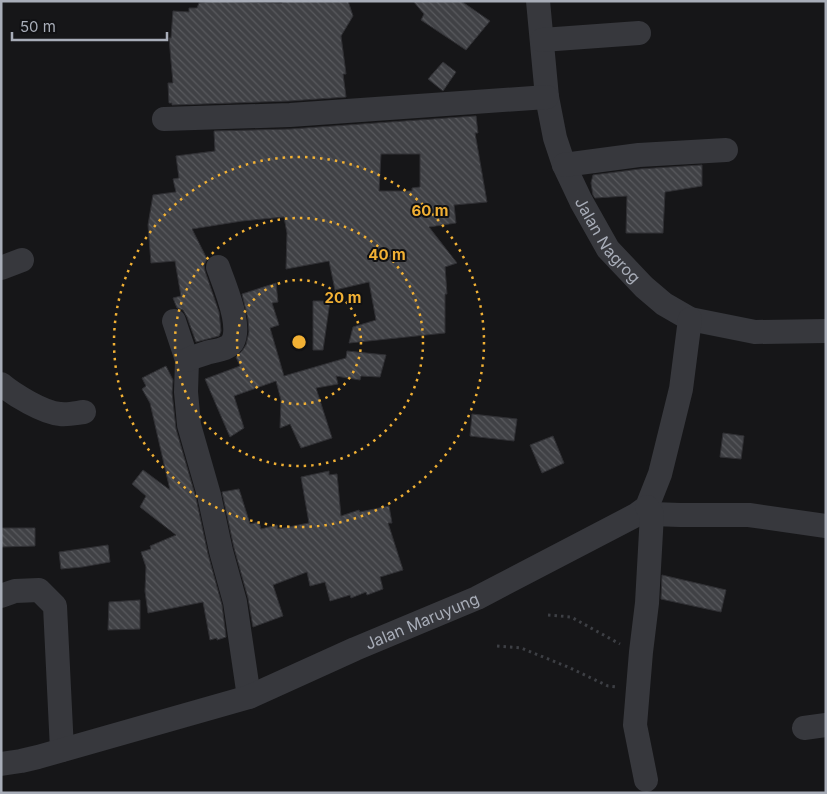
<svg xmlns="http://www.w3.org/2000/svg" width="827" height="794" font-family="Inter,sans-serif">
	<defs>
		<pattern id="building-back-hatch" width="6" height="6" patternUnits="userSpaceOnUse" patternTransform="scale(1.25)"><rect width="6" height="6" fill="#404145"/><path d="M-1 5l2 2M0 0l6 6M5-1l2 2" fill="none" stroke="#595a5e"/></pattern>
	</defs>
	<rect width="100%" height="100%" fill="#161618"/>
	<path fill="url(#building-back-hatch)" stroke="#303034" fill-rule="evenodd" d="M211 1 282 3V1H348L353 16 341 36 346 74H343L346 97 289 101 172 105V103H169L168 83H173L169 38H171L173 11 189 12V8H197L199 3Z
		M413 1H461L490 21 466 50 421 20 424 14Z
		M443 62 456 72 443 91 428 79Z
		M476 116 478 133H475L487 202 454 205 456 223 429 227 457 263 445 267 447 294H445V333L349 343 353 327 376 320 369 282 335 290 329 261 286 269 287 233 284 217 242 221 192 229 207 259 204 265 205 271 219 312 221 331 219 336 196 342 187 317 183 310 177 308 173 298 181 296 175 261 151 263 148 225 153 195 176 192 173 179 179 178 176 156 215 151 214 131 291 129ZM381 154H420V187L412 188V191H379Z
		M702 165V186L665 192 663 233H626L627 196 595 198 593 195 591 183 593 175 640 169Z
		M276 283 278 302 272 303 279 325 270 328 284 376 346 358 347 351 386 355 380 377 361 376 360 380 336 376 338 384 316 388 332 438 301 448 290 424 280 428 281 400 276 381 234 396 244 428 230 437 205 379 240 366 236 357 242 351 246 345 249 332 248 319 242 294Z
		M313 301H330L323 350H313Z
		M166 366 173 380 172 393 176 429 196 498 208 554 222 605 226 637 217 640V638L210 640 203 602 148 613 145 591 146 567 141 552 151 549 150 546 176 535 140 507 146 496 132 484 143 470 170 490 150 403 142 389 146 386 142 378Z
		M472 414 517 419 514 441 470 436Z
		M723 433 744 436 741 459 720 457Z
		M553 436 564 463 542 473 530 445Z
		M329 471V475L337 474 341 516 359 510 360 512 389 506 392 523H388L403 570 380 577 383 589 367 595 366 592 351 598 350 595 330 601 325 582 310 586 307 572 273 585 283 616 253 627 248 598 234 548 222 492 239 489 250 524 259 522 261 529 277 525 278 529 309 523 301 477Z
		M1 528H35V546L1 547Z
		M108 545 110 562 82 567 61 569 59 552Z
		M662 575 726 590 721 612 661 599Z
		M140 600V629L108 630 109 602Z"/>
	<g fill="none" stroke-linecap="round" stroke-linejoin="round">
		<path stroke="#3d3f44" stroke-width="3" stroke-dasharray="2.5 4" stroke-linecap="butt" d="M548 615 571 617 620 644
			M497 646 521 648 568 667 608 686 617 687"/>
		<g stroke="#37383d" stroke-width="24">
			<path id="s1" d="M538 1 547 97 555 138 564 165 581 201 608 249 644 287 664 304 690 319 755 332 826 331"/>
			<path d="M542 40 639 33"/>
			<path d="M164 119 290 115 547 97"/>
			<path d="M564 165 639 155 726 150"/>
			<path d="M1 268 22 260"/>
			<path d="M174 321 187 360 186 392 189 425 209 495 221 551 235 602 249 697"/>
			<path d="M187 360C194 357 201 355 209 352 215 351 222 350 227 347 248 337 223 282 218 267"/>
			<path d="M1 384C14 395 44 413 60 414 68 415 76 413 84 412"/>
			<path d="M652 514 680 515H749L826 526"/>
			<path d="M1 596 15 591 39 590 55 606 62 750"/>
			<path d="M804 728 826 725"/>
			<path id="s2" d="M1 764 21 761 38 757 249 697 355 649 477 598 636 515 647 507 660 474 681 389 690 319"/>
			<path d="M646 780 635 725 641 652 647 603 652 514 647 507"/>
		</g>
	</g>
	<g fill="none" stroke="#f2b134" stroke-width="2.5" stroke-dasharray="2.5 5">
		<circle cx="299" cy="342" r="62"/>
		<circle cx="299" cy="342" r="124"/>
		<circle cx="299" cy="342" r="185"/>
	</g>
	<g text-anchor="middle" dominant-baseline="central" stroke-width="4" stroke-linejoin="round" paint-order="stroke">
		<g font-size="16" fill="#a8adb8" stroke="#111113">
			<text stroke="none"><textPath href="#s1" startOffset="254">Jalan Nagrog</textPath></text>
			<text stroke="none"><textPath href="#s2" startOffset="446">Jalan Maruyung</textPath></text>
		</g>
	</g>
	<circle cx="299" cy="342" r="8" fill="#f2b134" stroke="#111113" stroke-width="2.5"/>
	<g font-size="15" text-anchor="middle" font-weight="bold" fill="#f2b134" stroke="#111113" stroke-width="4" stroke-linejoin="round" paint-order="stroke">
		<text x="430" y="216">60 m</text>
		<text x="387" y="260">40 m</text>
		<text x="343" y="303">20 m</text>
	</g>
	<rect width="827" height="794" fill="none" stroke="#a8adb8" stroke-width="5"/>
	<path d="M12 32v8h155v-8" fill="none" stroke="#a8adb8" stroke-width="2.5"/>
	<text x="20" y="32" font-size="15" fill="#a8adb8" stroke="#111113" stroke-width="4" paint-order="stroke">50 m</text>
</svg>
